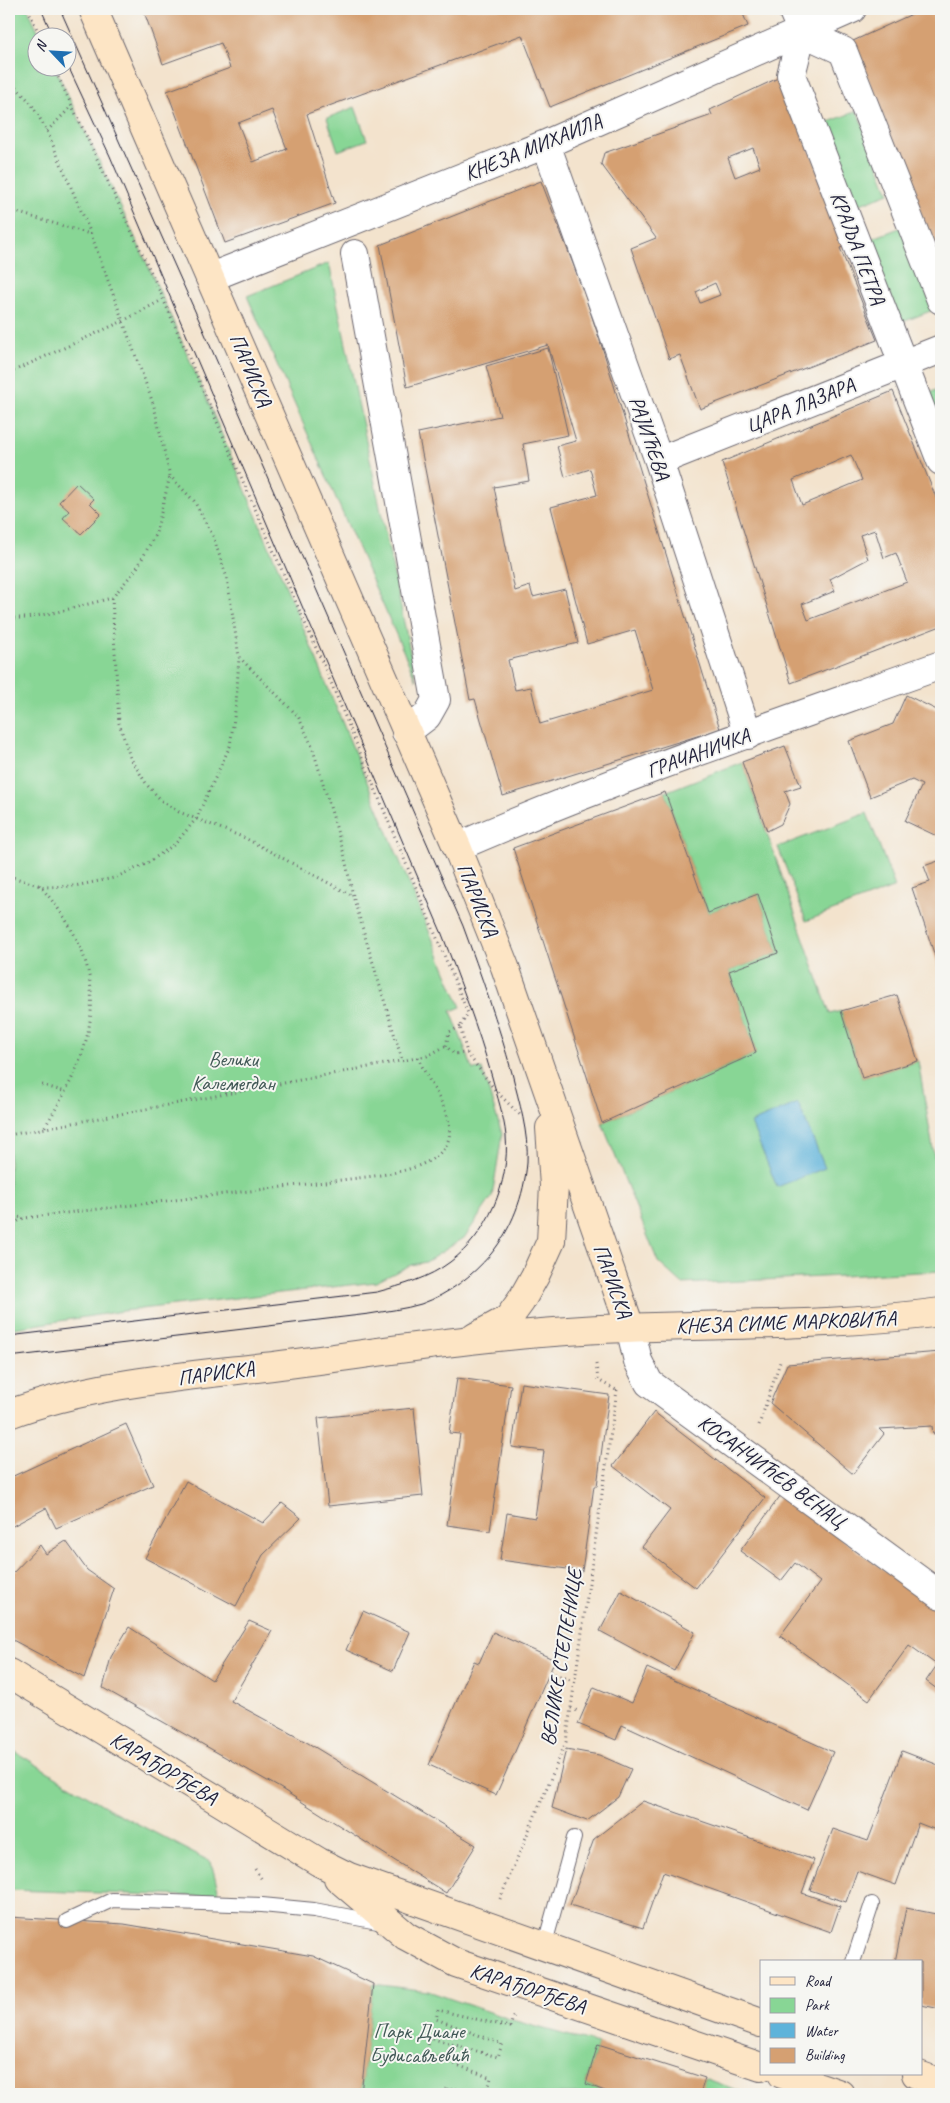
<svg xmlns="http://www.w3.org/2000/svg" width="950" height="2103" font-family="Caveat,sans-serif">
	<rect width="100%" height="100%" fill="#f6f6f2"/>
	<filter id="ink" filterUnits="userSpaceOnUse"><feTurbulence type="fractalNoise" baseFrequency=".02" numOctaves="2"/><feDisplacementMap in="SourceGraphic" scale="10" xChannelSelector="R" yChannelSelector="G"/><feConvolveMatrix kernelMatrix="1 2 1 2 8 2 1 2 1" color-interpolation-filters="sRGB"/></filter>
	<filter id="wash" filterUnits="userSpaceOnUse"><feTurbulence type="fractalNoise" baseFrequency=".0096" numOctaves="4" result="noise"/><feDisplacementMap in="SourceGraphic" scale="20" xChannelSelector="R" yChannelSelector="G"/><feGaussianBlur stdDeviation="1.12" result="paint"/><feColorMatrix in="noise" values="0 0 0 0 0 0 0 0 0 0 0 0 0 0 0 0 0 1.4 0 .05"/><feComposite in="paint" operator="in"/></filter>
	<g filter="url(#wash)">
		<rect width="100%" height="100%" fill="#f3e3cd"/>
		<path fill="#88d695" stroke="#557c68" d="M9 9H28L41 37 38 38V68H55C94 151 135 235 172 319 272 547 364 778 461 1007L451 1011 473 1070 482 1069 502 1134 492 1197 464 1238 426 1262 411 1265 376 1282 123 1311 9 1329Z
			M355 107 367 140 338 151 327 118Z
			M857 111 889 193 850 208 818 126Z
			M902 227 933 310 895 325 863 242Z
			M329 263 416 680 247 296Z
			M941 388V438L924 395Z
			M742 762 830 1014 841 1011 862 1078 918 1061 941 1196V1271L682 1284 658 1262 602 1123 756 1053 729 971 778 953 758 894 708 913 665 792Z
			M867 813 895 887 806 921 778 847Z
			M9 1748 113 1811 211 1862 220 1897 9 1890Z
			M373 1984 428 1991 512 2020 598 2044 586 2084 613 2094H361Z
			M705 2078 747 2094H700Z"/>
		<path fill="#5eb3da" stroke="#406a8a" d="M798 1103 825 1168 777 1187 751 1123Z"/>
		<g id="blocks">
			<path fill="#d5a072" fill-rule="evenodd" d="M143 9H741L748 26 550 107 522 35 307 114 335 203 225 243 167 91 230 68 221 43 163 64ZM272 110 287 149 253 162 238 123Z
				M923 9H941V265L853 41Z
				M778 78 851 244 840 248 877 340 700 409 680 355 669 359 631 248 656 238 601 164 604 153 712 115 710 110ZM753 148 760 167 735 177 728 158ZM715 283 720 295 700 303 696 292Z
				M541 181 582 287 604 353 720 729 503 796 475 699 470 700 418 433 500 416 486 366 548 348 568 435 523 444 529 481 494 487 515 591 530 586 533 597 565 589 578 643 508 660 515 690 531 687 540 724 653 690 635 630 587 644 551 507 597 495 590 469 565 477 557 446 576 441 548 345 407 387 380 245Z
				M893 391 941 510V626L791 683 722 462ZM851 455 862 480 802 505 793 480ZM875 530 884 558 896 553 907 582 808 620 802 604 835 591 830 579 868 559 860 535Z
				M77 483 94 499 90 503 101 514 81 534 63 518 69 511 59 502Z
				M906 695 941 712V838L905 821 922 785 912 780 870 797 849 741 893 724Z
				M785 746 801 786 785 791 790 804 781 824 767 831 742 762Z
				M665 792 708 913 758 894 778 953 729 971 756 1053 602 1123 513 848Z
				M941 860V974L912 888 930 882 924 866Z
				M897 995 918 1061 862 1078 841 1011Z
				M941 1352V1432L933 1434 932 1426 879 1429 884 1434 853 1474 770 1403 787 1364Z
				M457 1378 511 1385 490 1531 447 1525 460 1434 449 1433Z
				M521 1383 609 1395 597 1486H594L582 1571 500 1560 507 1513 535 1518 544 1451 512 1447Z
				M414 1408 423 1496 328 1506 318 1418Z
				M654 1412 765 1498 696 1588 642 1547 670 1510 613 1466Z
				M126 1424 153 1485 56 1528 46 1508 9 1528V1478Z
				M186 1481 263 1523 282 1503 301 1518 263 1555 236 1606 145 1558Z
				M781 1495 941 1611V1692L926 1681 937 1665 909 1645 869 1700 780 1636 820 1582 795 1563 781 1581 740 1551Z
				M66 1541 87 1570 114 1589 84 1678 9 1638V1577L40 1545 46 1554Z
				M621 1591 695 1632 674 1671 600 1631Z
				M363 1611 410 1632 393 1671 346 1650Z
				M249 1621 272 1631 231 1701 308 1743 476 1845 446 1893 280 1788 103 1688 111 1657 129 1627 212 1680Z
				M493 1632 555 1660 496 1795 429 1765 474 1661 479 1663Z
				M647 1668 833 1752 807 1810 622 1725 616 1740 578 1724 594 1687 632 1703Z
				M566 1749 599 1755 631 1769 618 1797 587 1821 552 1808Z
				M902 1751 941 1766V1832L918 1823 896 1885 857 1871 846 1902 810 1890 833 1829 868 1841Z
				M643 1801 814 1860 802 1893 840 1906 831 1932 663 1872 643 1928 570 1905 594 1839Z
				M906 1908 941 1915V2009L921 2005V1962H895Z
				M9 1917 124 1924 313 1956 373 1984 361 2094H9Z
				M598 2044 705 2078 700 2094H613L586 2084Z"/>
		</g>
	</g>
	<g filter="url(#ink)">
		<use href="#blocks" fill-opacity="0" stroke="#6b666e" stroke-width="1"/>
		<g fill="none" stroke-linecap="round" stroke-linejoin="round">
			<defs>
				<path id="lane" d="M67 1921 112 1900 262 1905 314 1910 383 1923
					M544 1947 574 1838
					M853 1962 872 1904"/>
				<path id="street" d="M792 9 802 32 791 75 941 461
					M802 32 843 51 941 300
					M546 144 659 461 748 735
					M355 254 436 700 427 716 406 732
					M211 277 546 144 852 9
					M659 461 941 349
					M457 847C615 778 779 723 941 665
					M630 1327 638 1361 649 1383 941 1596"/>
				<path id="secondary" d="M93 9 457 847 505 967 630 1327
					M475 1337 508 1319 521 1301 535 1276 551 1241 554 1186 550 1128
					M9 1414C90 1384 178 1377 264 1367 370 1354 476 1336 583 1330 702 1323 822 1328 941 1312
					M9 1673 319 1862 349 1877 761 2023
					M338 1878 406 1936 456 1963 761 2067
					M782 2074 840 2094
					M916 2074 941 2083"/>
			</defs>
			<use href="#lane" stroke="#6b666e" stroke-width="16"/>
			<use href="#street" stroke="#6b666e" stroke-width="30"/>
			<use href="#secondary" stroke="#6b666e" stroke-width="30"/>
			<path stroke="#6b666e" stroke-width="3" stroke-dasharray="1 4" stroke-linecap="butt" d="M28 9 41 38
				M54 68 157 285 327 673 468 1013 460 1027 467 1053 495 1090 522 1117
				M9 80 31 103 47 131 91 234 154 406 170 476 194 501 213 536 227 578 239 657 298 716 312 746 344 854 353 896 402 1060
				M47 131 71 107
				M9 210 90 234
				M9 373 123 321 162 300
				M112 598 119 723 130 757 147 785 162 801 179 812 245 838 353 896
				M9 618H26L57 612 112 598 137 568 156 533 170 476
				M9 876 44 887 75 886 114 878 146 864 175 844 196 819 230 746 236 704 239 657
				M39 885C115 970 101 1039 44 1128
				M460 1027 449 1032 446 1046 454 1054 467 1053
				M42 1085 66 1092
				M9 1135 427 1056 446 1046
				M9 1216 24 1218
				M9 1226 24 1218 358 1178C390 1174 465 1167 447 1116 440 1095 426 1078 418 1057
				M596 1364 598 1380 616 1390
				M759 1425 781 1359
				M550 1672 575 1682
				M571 1708 580 1712
				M255 1869 263 1881
				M500 1899 566 1742 617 1390
				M446 2094 447 2088 487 2093 491 2078 426 2053 430 2038 498 2057 502 2044 436 2019 438 2010 510 2027 514 2014"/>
			<use href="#lane" stroke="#fff" stroke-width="14"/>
			<use href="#street" stroke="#fff" stroke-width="28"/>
			<use href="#secondary" stroke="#fde5c5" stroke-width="28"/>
			<path stroke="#22223b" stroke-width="1" d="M41 9 54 38
				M9 1336 377 1292C403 1285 429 1278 450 1262 488 1234 510 1183 506 1136 504 1116 497 1096 492 1077 478 1028 460 981 442 934L110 156 68 66
				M9 1357 369 1314C386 1311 405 1309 421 1304 449 1294 472 1276 491 1254 512 1228 524 1196 527 1163 529 1133 519 1102 512 1073 498 1023 481 975 463 926L195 311 60 9"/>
		</g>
	</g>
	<g text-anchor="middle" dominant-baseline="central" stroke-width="4" stroke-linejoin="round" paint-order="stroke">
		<g font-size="21" fill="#22223b" stroke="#f6f6f2">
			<text transform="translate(533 147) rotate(-22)">КНЕЗА МИХАИЛА</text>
			<text transform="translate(858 248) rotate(69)">КРАЉА ПЕТРА</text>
			<text transform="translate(251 370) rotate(67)">ПАРИСКА</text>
			<text transform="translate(800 405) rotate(-22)">ЦАРА ЛАЗАРА</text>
			<text transform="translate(650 438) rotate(71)">РАЈИЋЕВА</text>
			<text transform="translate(698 753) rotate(-20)">ГРАЧАНИЧКА</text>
			<text transform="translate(478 900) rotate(68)">ПАРИСКА</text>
			<text transform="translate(613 1281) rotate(70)">ПАРИСКА</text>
			<text transform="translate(786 1322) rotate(-2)">КНЕЗА СИМЕ МАРКОВИЋА</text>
			<text transform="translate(216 1373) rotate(-8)">ПАРИСКА</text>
			<text transform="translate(772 1471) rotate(36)">КОСАНЧИЋЕВ ВЕНАЦ</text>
			<text transform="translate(561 1657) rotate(-81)">ВЕЛИКЕ СТЕПЕНИЦЕ</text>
			<text transform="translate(164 1768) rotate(31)">КАРАЂОРЂЕВА</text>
			<text transform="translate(528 1988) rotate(18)">КАРАЂОРЂЕВА</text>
		</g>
		<g font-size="21" fill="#415856" stroke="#f6f6f2">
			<text x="233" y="1059">Велики<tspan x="233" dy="24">Калемегдан</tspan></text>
			<text x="419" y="2031">Парк Диане<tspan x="419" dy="24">Будисављевић</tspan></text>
		</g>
	</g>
	<rect width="950" height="2103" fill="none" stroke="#f6f6f2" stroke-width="30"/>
	<rect x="760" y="1960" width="162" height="115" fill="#f6f6f2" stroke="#a1a1a9"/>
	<rect x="770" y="1977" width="25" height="8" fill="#fde5c5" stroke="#a1a1a9"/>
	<text x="805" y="1986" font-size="15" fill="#22223b">Road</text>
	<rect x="770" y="1998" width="25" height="15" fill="#88d695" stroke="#a1a1a9"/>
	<text x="805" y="2010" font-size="15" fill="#22223b">Park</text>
	<rect x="770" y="2023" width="25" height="15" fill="#5eb3da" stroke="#a1a1a9"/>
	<text x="805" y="2036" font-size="15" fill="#22223b">Water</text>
	<rect x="770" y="2048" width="25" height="15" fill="#d5a072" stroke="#a1a1a9"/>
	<text x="805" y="2060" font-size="15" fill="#22223b">Building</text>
	<g transform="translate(52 52) rotate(295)"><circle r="24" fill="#f6f6f2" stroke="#a1a1a9"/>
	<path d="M0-4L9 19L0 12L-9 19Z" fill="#1f6fb2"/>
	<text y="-8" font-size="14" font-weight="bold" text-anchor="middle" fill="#22223b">N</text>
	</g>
</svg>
